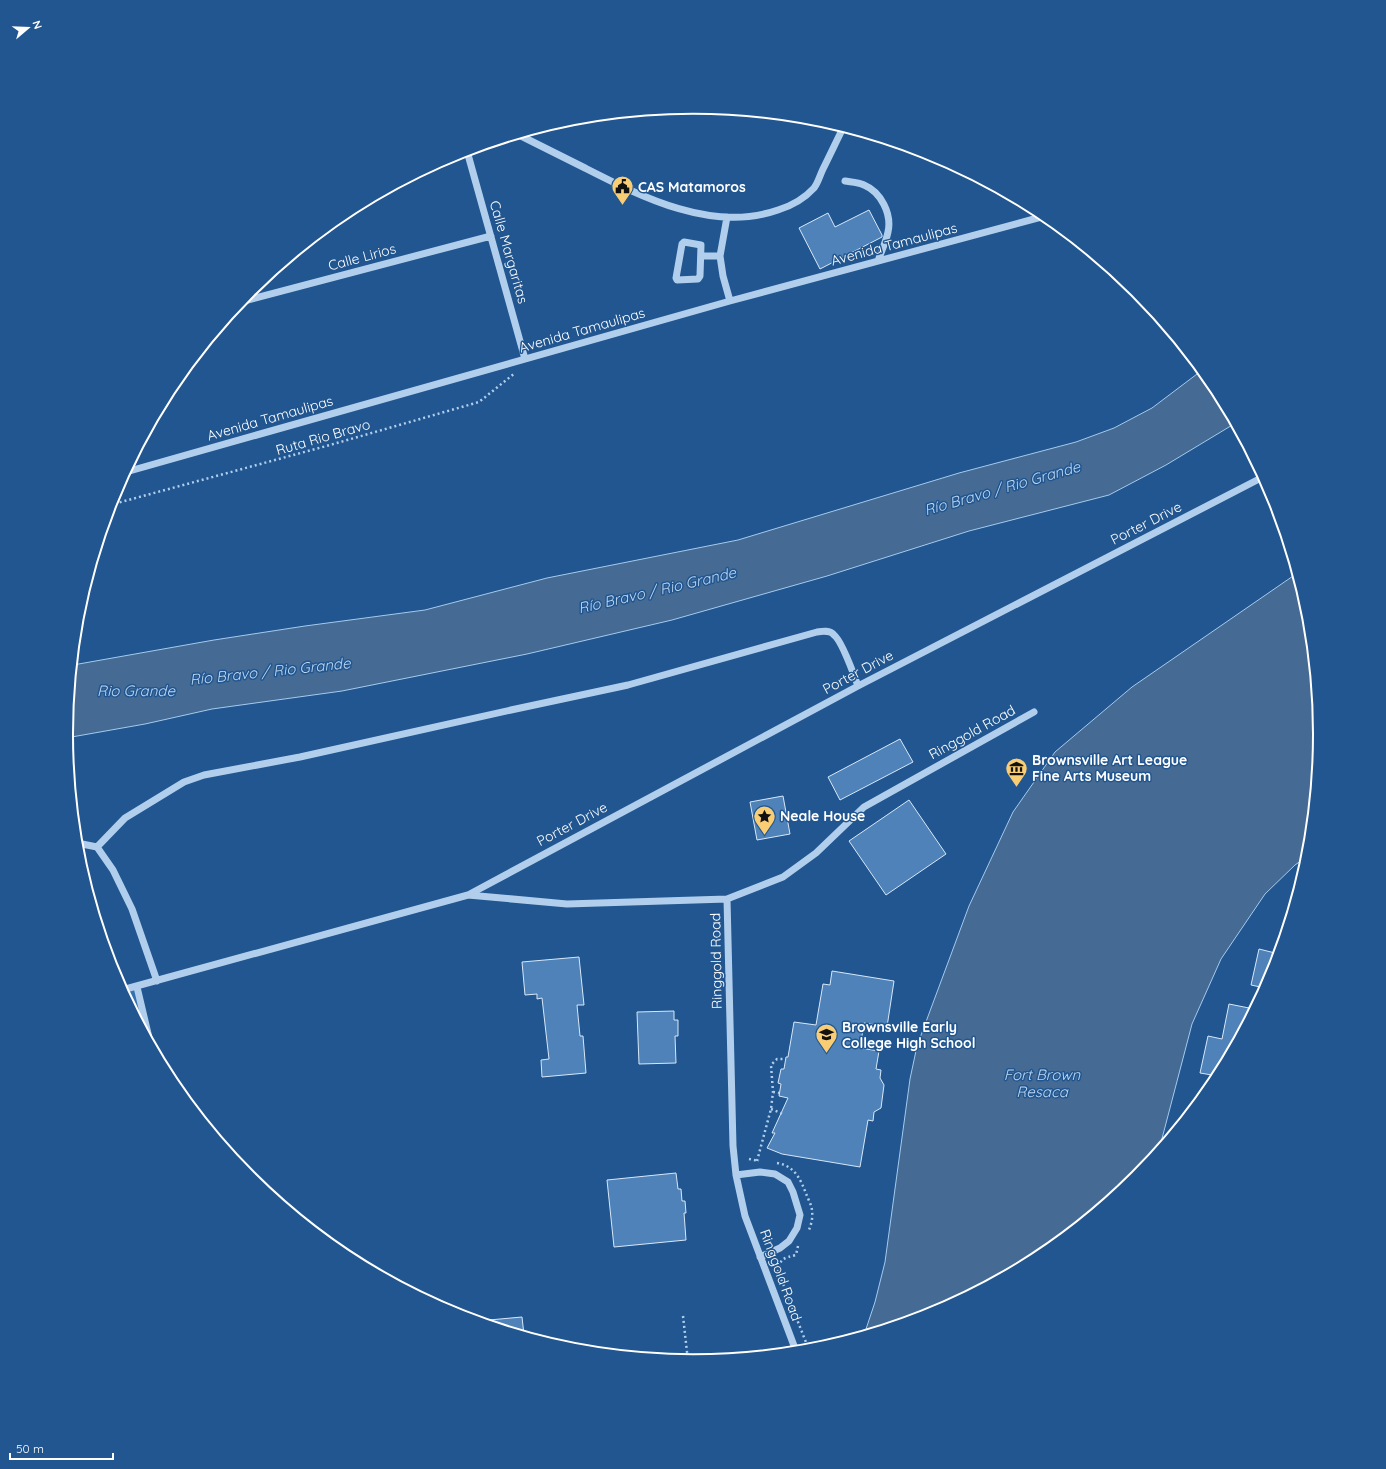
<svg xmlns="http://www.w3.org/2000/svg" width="1386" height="1469" font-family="Quicksand,sans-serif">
	<rect width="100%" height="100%" fill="#215690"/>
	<path fill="#3571ad" d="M137 987 150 1042 122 990Z"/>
	<path fill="#456b94" stroke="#a5caee" d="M1201 371 1214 386 1234 424 1166 465 1109 495 969 531 827 576 672 620 527 654 342 691 212 709 145 724 66 738 73 665 214 640 305 626 425 610 547 578 738 540 959 473 1076 442 1114 428 1152 408Z
		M1296 574 1308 612 1320 735 1308 856 1295 865 1265 894 1221 959 1192 1024 1159 1150 1136 1178 1041 1256 933 1314 864 1335 875 1302 885 1262 910 1079 917 1046 969 906 1013 812 1055 752 1132 687Z"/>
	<path fill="#4e82b8" stroke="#d7e8f9" d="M869 210 882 235V237L820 269 799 228 828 213 835 227Z
		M900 739 913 762 840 800 828 777Z
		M783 796 790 834 757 840 750 802Z
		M909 800 946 854 886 895 849 841Z
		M1259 949 1279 954 1272 975 1265 988 1251 985Z
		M579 957 584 1005H577L580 1036H583L586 1073 542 1077 541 1060 549 1059 542 998 537 999V994L525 995 522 962Z
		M832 971 894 981 887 1027 864 1023 860 1048 879 1051 876 1069 881 1070 880 1078 884 1085 881 1108 874 1112 873 1121 868 1120 860 1167 782 1154 767 1148 775 1133H772L788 1098 779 1096 781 1084 778 1083 781 1069H784L786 1057H788L794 1022 816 1025 823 984 830 985Z
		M1229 1004 1254 1009 1218 1076 1200 1073 1208 1036 1222 1039Z
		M674 1011V1020H678V1036H675L676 1063 639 1064 637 1012Z
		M676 1173 678 1189H681L682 1201H685L686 1213H684L686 1240 614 1247 607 1180Z
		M522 1317 524 1335 478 1321Z"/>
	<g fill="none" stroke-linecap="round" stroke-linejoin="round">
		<path stroke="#b1cfed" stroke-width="2.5" stroke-dasharray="2 3" stroke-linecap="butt" d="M110 505 330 445 479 402 515 373
			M773 1092 779 1093
			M771 1109 783 1114
			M749 1159 759 1161
			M757 1161 771 1109 773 1092 771 1065 777 1059H784
			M777 1163C796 1166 801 1181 807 1196 809 1201 812 1206 812 1211 813 1218 811 1226 808 1232
			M798 1246 796 1255C784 1258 780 1258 778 1271L809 1350
			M683 1316 688 1361"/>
		<path stroke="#b1cfed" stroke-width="7" d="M519 135C541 146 563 157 585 168 642 197 712 233 778 210 791 206 804 199 814 188 818 183 820 175 823 169 830 155 836 142 843 128
			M467 151 525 359
			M845 181C851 182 858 182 864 185 881 192 892 214 888 232 886 242 881 252 878 261
			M727 217 720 256 723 276 730 301
			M684 242 701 245 700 276 698 279 677 280 676 278 682 244Z
			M701 256H720
			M240 302 491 236
			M126 472 730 301 1045 216
			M77 843 97 847 113 870 132 909 157 981
			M97 847 125 818 184 782 204 775 300 757 511 710 628 685 817 632C823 631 830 630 834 635 842 641 854 675 858 686
			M468 895 858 686 1263 477
			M137 987 150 1042
			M122 990 468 895 567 904 727 899
			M736 1175 760 1172 775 1174 788 1182 793 1192 800 1215 797 1228 789 1241 780 1248 760 1257
			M796 1351 745 1216 736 1175 733 1146 727 899 783 877 816 853 864 807 1034 712"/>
		<path stroke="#f7faff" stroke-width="10" d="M924 152 948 163"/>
	</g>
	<defs>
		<symbol id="civic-pin" viewBox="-11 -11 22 30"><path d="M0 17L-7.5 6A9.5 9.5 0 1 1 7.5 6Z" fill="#f9cd73" stroke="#215690"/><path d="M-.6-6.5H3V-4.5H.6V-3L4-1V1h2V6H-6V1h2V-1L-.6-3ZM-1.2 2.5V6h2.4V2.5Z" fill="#111"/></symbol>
		<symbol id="museum-pin" viewBox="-11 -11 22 30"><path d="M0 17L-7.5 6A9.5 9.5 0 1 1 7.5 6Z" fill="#f9cd73" stroke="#215690"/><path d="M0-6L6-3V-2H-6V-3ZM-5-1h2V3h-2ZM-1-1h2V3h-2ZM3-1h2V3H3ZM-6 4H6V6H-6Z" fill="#111"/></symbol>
		<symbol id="sight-pin" viewBox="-11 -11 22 30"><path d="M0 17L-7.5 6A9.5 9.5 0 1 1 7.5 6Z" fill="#f9cd73" stroke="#215690"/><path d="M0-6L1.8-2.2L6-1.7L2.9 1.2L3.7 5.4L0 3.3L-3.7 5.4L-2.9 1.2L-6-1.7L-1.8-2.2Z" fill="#111"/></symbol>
		<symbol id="school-pin" viewBox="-11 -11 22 30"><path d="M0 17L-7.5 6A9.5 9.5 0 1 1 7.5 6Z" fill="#f9cd73" stroke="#215690"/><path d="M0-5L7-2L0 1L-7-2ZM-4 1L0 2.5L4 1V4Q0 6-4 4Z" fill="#111"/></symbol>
	</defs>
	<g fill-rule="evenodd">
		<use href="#civic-pin" x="610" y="174" width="25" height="34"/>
		<use href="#museum-pin" x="1004" y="756" width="25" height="34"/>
		<use href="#sight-pin" x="752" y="804" width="25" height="34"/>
		<use href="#school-pin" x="814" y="1022" width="25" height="34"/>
	</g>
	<g text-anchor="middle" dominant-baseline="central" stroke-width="3" stroke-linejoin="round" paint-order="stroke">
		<g font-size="14" font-weight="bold" fill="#fff" stroke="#215690" text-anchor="start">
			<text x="638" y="187">CAS Matamoros</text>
			<text x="1032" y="760">Brownsville Art League<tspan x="1032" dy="16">Fine Arts Museum</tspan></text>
			<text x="780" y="816">Neale House</text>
			<text x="842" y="1027">Brownsville Early<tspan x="842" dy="16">College High School</tspan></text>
		</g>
		<g font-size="14" fill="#fff" stroke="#215690">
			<text transform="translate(894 244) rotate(-15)">Avenida Tamaulipas</text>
			<text transform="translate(509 252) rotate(74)">Calle Margaritas</text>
			<text transform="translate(362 257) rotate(-15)">Calle Lirios</text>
			<text transform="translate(582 330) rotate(-16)">Avenida Tamaulipas</text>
			<text transform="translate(270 418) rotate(-16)">Avenida Tamaulipas</text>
			<text transform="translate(323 437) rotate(-16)">Ruta Rio Bravo</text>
			<text transform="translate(1146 523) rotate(-27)">Porter Drive</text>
			<text transform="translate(858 672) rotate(-28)">Porter Drive</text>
			<text transform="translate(972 732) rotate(-29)">Ringgold Road</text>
			<text transform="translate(572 824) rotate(-28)">Porter Drive</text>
			<text transform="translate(716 961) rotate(-91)">Ringgold Road</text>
			<text transform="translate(781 1275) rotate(70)">Ringgold Road</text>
		</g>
		<g font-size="15" font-style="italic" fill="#bdd8f3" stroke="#215690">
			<text transform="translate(1002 488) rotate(-16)">Río Bravo / Rio Grande</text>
			<text transform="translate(657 590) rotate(-13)">Río Bravo / Rio Grande</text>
			<text transform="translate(270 671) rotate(-6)">Río Bravo / Rio Grande</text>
			<text x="136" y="690">Rio Grande</text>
			<text x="1042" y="1074">Fort Brown<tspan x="1042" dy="17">Resaca</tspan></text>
		</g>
	</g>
	<path d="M0 0H1386V1469H0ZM73 734a620 620 0 1 1 1240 0a620 620 0 1 1-1240 0Z" fill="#215690" fill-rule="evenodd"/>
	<path fill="none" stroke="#fff" stroke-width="2" d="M73 734a620 620 0 1 1 1240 0a620 620 0 1 1-1240 0Z"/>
	<g transform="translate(28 28) rotate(71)" stroke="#215690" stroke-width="3" paint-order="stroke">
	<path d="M0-3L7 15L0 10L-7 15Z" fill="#ffffff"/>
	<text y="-6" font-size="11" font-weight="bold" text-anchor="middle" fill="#ffffff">N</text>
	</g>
	<path d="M10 1453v6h103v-6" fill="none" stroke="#ffffff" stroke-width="2"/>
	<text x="16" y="1453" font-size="12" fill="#ffffff" stroke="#215690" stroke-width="3" paint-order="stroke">50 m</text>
</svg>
